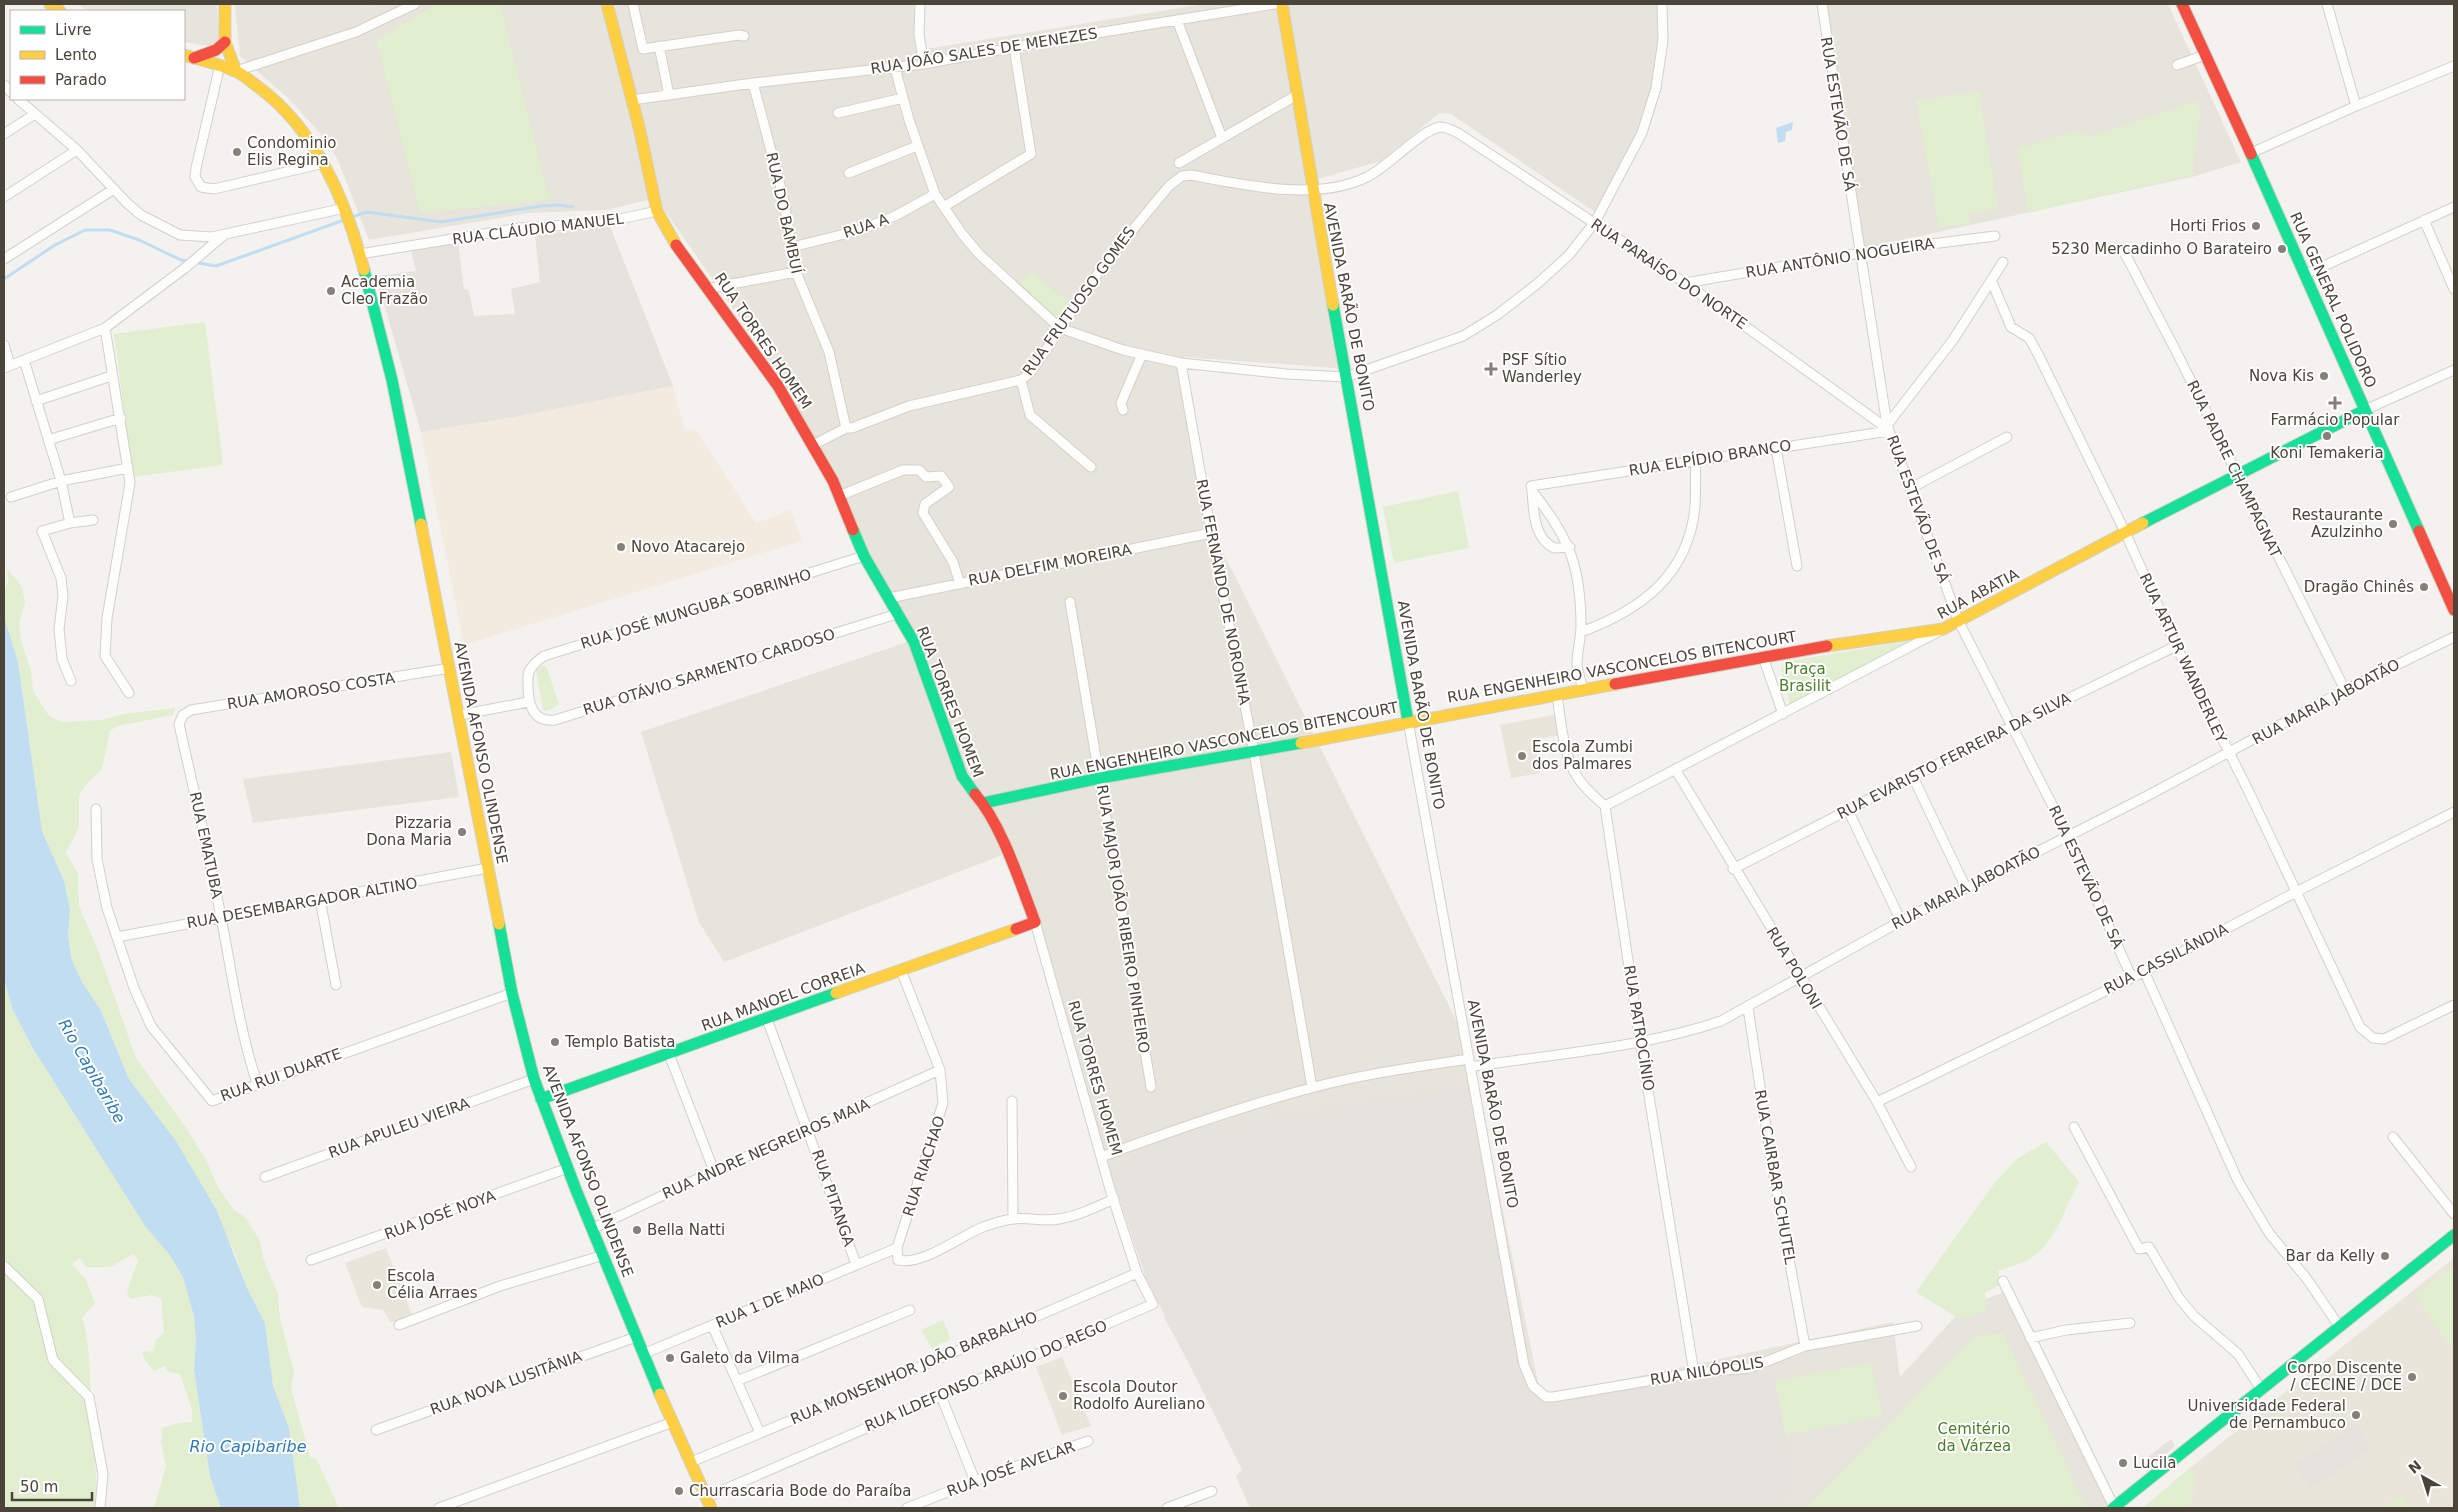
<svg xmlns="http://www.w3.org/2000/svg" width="2458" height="1512" font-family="'DejaVu Sans',sans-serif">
	<rect width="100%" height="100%" fill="#f4f2ee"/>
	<path fill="#e7e4dc" d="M121 4H217L219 39 213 47 184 42V11H115Z
		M235 4H365L369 7 367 4H923L920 15 926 49 1204 4H1662L1664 28 1645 122 1595 212 1451 114 1439 113 1381 161 1318 179 1348 369 1184 357 1210 526 1469 1046 1541 1397 1893 1322 1900 1377 1964 1307 2013 1289 2117 1500 2107 1508H1250L1236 1476 1242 1470 1231 1442 1164 1317 1169 1314 1146 1278 1110 1171 1104 1165 1013 851 724 962 699 922 641 732 913 640 863 546 841 483 770 362 656 198 606 210 529 213 369 240 337 158 319 132 288 98 240 56Z
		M1826 4H2168L2241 162 2196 176 1864 248Z
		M451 752 459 797 253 823 243 779Z"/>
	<path fill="#f3ebdf" d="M673 386 685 431 696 429 756 523 791 510 802 541 464 645 421 432 514 417Z"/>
	<path fill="#e6e2de" d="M610 226 673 386 514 417 421 432 376 276 416 271 411 250 458 241 464 289 469 290 474 316 515 314 511 289 540 282 535 235Z
		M1477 1085 1534 1396 1773 1374 1794 1476 1780 1508H1250L1236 1476 1242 1470 1146 1278 1110 1171 1165 1135Z"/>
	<path fill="#eae5da" d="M77 4H121L115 11H89Z
		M1558 714 1562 735 1534 740 1540 773 1511 778 1500 725Z
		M386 1248 412 1314 391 1323 383 1310 362 1307 345 1263Z
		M2454 1258V1508H2143L2191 1467Z
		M1062 1357 1091 1426 1062 1435 1036 1367Z"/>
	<path fill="#e1eecf" d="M437 4H500L550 200 420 213 376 40Z
		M1979 91 1998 208 1968 214 1970 224 1939 227 1916 101Z
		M2196 101 2200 110 2192 175 2028 213 2018 148 2079 131 2090 137Z
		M1033 271 1044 283 1070 303 1060 321 1016 285Z
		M205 322 223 465 133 477 114 334Z
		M1458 491 1469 548 1394 563 1383 507Z
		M7 568 22 587 25 603 19 623 21 641 31 671 33 691 49 716 61 722 101 720 124 714 175 708 173 715 117 726 110 731 102 769 88 782 79 795V827L66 853 78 874 79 906 99 953 136 1058 186 1128 206 1160 218 1187 233 1209 246 1218 260 1241 263 1258 278 1294 280 1319 294 1371 291 1389 310 1457 317 1460 339 1508H300L289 1428 273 1386 265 1323 247 1288 235 1253 176 1141 129 1079 100 1009 82 982 71 958 68 935 70 909 64 881 42 831 18 662 4 617V592L8 581Z
		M1914 640 1791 705 1790 704 1781 669 1784 662Z
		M544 665 547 668 559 705 546 711 543 710 536 671 537 668Z
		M4 978 12 1008 32 1047 145 1226 169 1254 183 1277 194 1315 196 1341 194 1370 210 1476 221 1508H152L155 1505 166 1466 161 1442 162 1428 179 1423 192 1422V1410L180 1374 169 1372 164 1366 154 1371 146 1362 142 1352 154 1351 155 1341 164 1333 161 1298 152 1295 130 1299 127 1291 138 1261 134 1254 110 1267H86L80 1258 72 1264 86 1280 95 1303 82 1318C90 1341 89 1369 91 1393 93 1431 98 1471 95 1508H4Z
		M2046 1142 2079 1182C2065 1207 2056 1242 2031 1258 2021 1264 2009 1267 1998 1271L2000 1285 1985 1293 1987 1310 1961 1320 1916 1292 1996 1181 2018 1158Z
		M2454 1265V1344L2450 1346 2415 1295Z
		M943 1320 951 1340 939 1344 944 1355H936L921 1330Z
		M2003 1333 2086 1507 1807 1508 1975 1336Z
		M1871 1363 1882 1416 1786 1435 1775 1381Z
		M2191 1467 2197 1486 2187 1508H2143Z
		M2401 1495 2411 1508H2382Z"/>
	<path fill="#e6e3df" d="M2356 1423 2372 1448 2310 1490 2294 1466Z
		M2171 1439 2175 1446 2150 1468 2144 1460Z"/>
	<path fill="#c0ddf1" d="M1793 122 1792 130 1786 132 1785 141 1778 143 1776 128Z
		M4 617 18 662 42 831 64 881 70 909 68 935 71 958 82 982 100 1009 129 1079 176 1141 217 1211 247 1288 265 1323 273 1386 289 1428 300 1508H221L210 1476 194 1370 196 1341 194 1316 183 1277 169 1254 145 1226 32 1047 12 1008 4 978Z"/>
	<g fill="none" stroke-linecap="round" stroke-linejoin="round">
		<path stroke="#c0ddf1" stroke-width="3" d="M352 217 367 212 441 222 541 206 558 205 573 207
			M4 279 55 245 85 230H110L139 240 181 260 216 266 347 219"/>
		<defs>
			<path id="street" d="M633 4 643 49 739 35 744 36
				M920 4 919 35 924 64
				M1822 4 1887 425 1959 622 2068 836 2132 978
				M2327 4 2356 106
				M1177 20 1222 138
				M659 46 669 95
				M220 65 196 168 195 177 201 187 214 189 324 163
				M2177 65 2205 55
				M895 68 909 120 935 194 963 235 979 254 1060 328 1123 350 1181 363 1287 374 1346 377 1463 336 1497 315 1537 284 1569 255 1595 222 1642 133 1656 88 1663 40 1662 4
				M236 71 356 32 415 4
				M753 83 783 196 796 272 829 352 846 428
				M4 85 11 92
				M18 99 77 150 127 203 141 215 180 235 212 237 345 208
				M632 100 753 83 924 64 1042 42 1275 4
				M838 113 903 98
				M4 134 35 114
				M2251 153 2356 106 2454 66
				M1179 163 1297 95
				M849 173 917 146
				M4 197 77 150
				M945 206 1031 154 1014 47
				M2424 220 2454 289
				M792 247 857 231 895 216 935 194
				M2122 248 2177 353 2345 690
				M360 254 520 228 602 223 657 211
				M4 259 114 189
				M2306 274 2454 207
				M1992 282 2011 327 2029 338 2038 354 2125 532 2176 646 2249 792 2360 1027 2373 1038 2384 1039 2454 1005
				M1685 283 1860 253 1995 236
				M710 288 796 272
				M105 328 130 483 107 618 105 656 129 693
				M4 345 10 365
				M24 360 61 481 70 523
				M1181 363 1211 533 1254 752 1312 1087
				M4 368 105 328 185 268 224 235
				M1021 380 1030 415 1091 467
				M36 401 111 376
				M1123 410 1121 403 1142 354
				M2365 410 2454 370
				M1887 425 1953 340 2003 262
				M48 440 121 418
				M813 445 846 428H852L909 406 1021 380 1031 372 1102 267 1169 186 1182 176 1191 175C1244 185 1316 202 1367 177 1388 167 1421 130 1440 127 1446 127 1452 130 1458 133L1685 283 1888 429
				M1776 448 1797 566
				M1911 488 2007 437
				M1532 491C1534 512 1533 537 1554 548L1570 547
				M839 496 903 470H919L926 477 941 476 949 487 925 504 923 513 953 562 960 584
				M11 497 61 481 128 468
				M864 556 544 656C540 659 535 662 532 667 527 672 528 679 528 686 528 704 533 723 555 720L897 614
				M889 598 1211 533
				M1070 602 1151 1087
				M1581 632C1641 610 1689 575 1695 506 1696 491 1695 475 1696 460
				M1763 657 1783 714
				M71 681 62 659 59 629 63 596 61 578 42 531 70 523 93 520
				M1583 690C1581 682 1578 673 1577 664 1577 651 1581 638 1581 626 1581 566 1569 537 1532 491L1531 486 1889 431
				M1557 695C1561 721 1563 756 1578 778 1585 789 1595 797 1605 806L1640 1041 1694 1373
				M460 715 528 702
				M1408 721 1524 1365 1533 1386 1546 1397H1553L1694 1373 1750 1368 1805 1346 1917 1326
				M1675 769 1877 1102 1911 1167
				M1913 777 1966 888
				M1605 806 1938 632
				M96 809 97 859 107 908 134 988 151 1026 212 1101 512 993
				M1848 810 1901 921
				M1733 869 2012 726 2176 646
				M320 899 336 985
				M117 937 488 868
				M901 970 940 1070 943 1103 897 1248 898 1260C923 1266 960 1236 983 1227 992 1224 1003 1220 1013 1219 1028 1217 1044 1222 1059 1219 1078 1216 1096 1207 1114 1199
				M2144 971 2238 1181 2269 1233 2307 1279 2339 1326
				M1748 1008 1773 1171 1805 1346
				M767 1019 856 1264
				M669 1054 714 1171
				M1470 1067C1553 1054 1641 1048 1721 1021L1901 921 2147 796 2345 690 2454 637
				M257 1083C239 1029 232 973 221 917 209 852 193 788 179 724L183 715 191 710 450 668
				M1012 1101 1013 1218
				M1877 1102 2132 978 2296 892 2454 812
				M2074 1127 2139 1249 2149 1247 2179 1298 2194 1316 2238 1354 2261 1389
				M2393 1137 2454 1214
				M1101 1157C1171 1131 1240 1107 1311 1088 1363 1074 1416 1067 1469 1059
				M265 1177 534 1079
				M592 1229 714 1171 940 1070
				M311 1260 568 1168
				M4 1266 38 1299 53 1360 89 1397 103 1474 100 1508
				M2003 1281 2114 1507
				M399 1325 500 1286 604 1255
				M712 1325 760 1433
				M2030 1338 2066 1330 2130 1323
				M643 1354 897 1248
				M737 1381 910 1310
				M941 1396 975 1481
				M376 1430 636 1337
				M691 1462 936 1360 1137 1273
				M707 1497 1153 1304 1137 1273 1110 1189 1035 922
				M439 1508 673 1422
				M907 1508 975 1481 1088 1441
				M1167 1508 1212 1491"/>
			<path id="fast" d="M2251 154 2419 531
				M364 270 392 380 421 524
				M1333 305 1408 721
				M2143 523 2365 410
				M853 530 864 556 914 642 962 776 975 794
				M983 803 1100 778 1301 743
				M499 924 512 993 534 1079 576 1190 660 1394
				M541 1099 836 993
				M2113 1508 2454 1235"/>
			<path id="slow" d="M50 4 60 11
				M225 4V42L236 71
				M607 4 639 127 657 211 676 245
				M1282 4 1333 305
				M184 55C201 60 219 64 235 71 243 74 250 81 257 86 316 129 346 201 364 270
				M421 524 499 924
				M1827 646 1943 629 2143 523
				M1301 743 1615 684
				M836 993 1016 929
				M660 1394 711 1508"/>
			<path id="jam" d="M2182 4 2251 154
				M194 58 216 50 225 42
				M676 245 778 386 833 481 853 530
				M2419 531 2454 610
				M1615 684 1827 646
				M975 794C1002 825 1020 883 1035 922L1016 929"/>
		</defs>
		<use href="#street" stroke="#d2d0cb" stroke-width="11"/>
		<use href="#fast" stroke="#d3cfc5" stroke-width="13"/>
		<use href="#slow" stroke="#d3cfc5" stroke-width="13"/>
		<use href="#jam" stroke="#d3cfc5" stroke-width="13"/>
		<use href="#street" stroke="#fdfdfc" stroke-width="9"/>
		<use href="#fast" stroke="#16e098" stroke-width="11"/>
		<use href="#slow" stroke="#ffcf43" stroke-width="11"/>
		<use href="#jam" stroke="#f24e42" stroke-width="11"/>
	</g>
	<g fill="#868178" stroke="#fff" stroke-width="2">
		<circle cx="237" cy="152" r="5"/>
		<circle cx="2256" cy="226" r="5"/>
		<circle cx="2282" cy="249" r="5"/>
		<circle cx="331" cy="291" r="5"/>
		<path d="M1488.5 361.5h5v5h5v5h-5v5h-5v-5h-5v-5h5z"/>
		<circle cx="2324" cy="376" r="5"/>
		<path d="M2332.5 395.5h5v5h5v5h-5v5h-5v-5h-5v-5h5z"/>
		<circle cx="2327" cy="436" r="5"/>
		<circle cx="2393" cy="524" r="5"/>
		<circle cx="621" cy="547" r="5"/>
		<circle cx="2424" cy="587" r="5"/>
		<circle cx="1522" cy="756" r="5"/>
		<circle cx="462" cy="832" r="5"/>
		<circle cx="555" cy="1042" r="5"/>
		<circle cx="637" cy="1230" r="5"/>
		<circle cx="2385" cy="1256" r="5"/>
		<circle cx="377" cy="1285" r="5"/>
		<circle cx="670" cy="1358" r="5"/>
		<circle cx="2412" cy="1377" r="5"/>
		<circle cx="1063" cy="1396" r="5"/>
		<circle cx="2356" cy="1415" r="5"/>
		<circle cx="2123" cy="1463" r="5"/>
		<circle cx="679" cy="1491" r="5"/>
	</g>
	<g text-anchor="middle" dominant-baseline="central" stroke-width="4" stroke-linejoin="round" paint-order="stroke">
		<g font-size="15" fill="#4b4439" stroke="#fff">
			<text transform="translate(984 51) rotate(-9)">RUA JOÃO SALES DE MENEZES</text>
			<text transform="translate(1838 114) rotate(81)">RUA ESTEVÃO DE SÁ</text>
			<text transform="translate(784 213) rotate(78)">RUA DO BAMBUÍ</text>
			<text transform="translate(866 226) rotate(-19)">RUA A</text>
			<text transform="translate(538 229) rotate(-7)">RUA CLÁUDIO MANUEL</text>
			<text transform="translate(1840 258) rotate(-9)">RUA ANTÔNIO NOGUEIRA</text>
			<text transform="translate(1669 274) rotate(34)">RUA PARAÍSO DO NORTE</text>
			<text transform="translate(2333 300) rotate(66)">RUA GENERAL POLIDORO</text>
			<text transform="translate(1079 301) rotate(-54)">RUA FRUTUOSO GOMES</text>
			<text transform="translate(1349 307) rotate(79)">AVENIDA BARÃO DE BONITO</text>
			<text transform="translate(763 341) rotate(56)">RUA TORRES HOMEM</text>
			<text transform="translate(1710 458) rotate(-9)">RUA ELPÍDIO BRANCO</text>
			<text transform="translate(2234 469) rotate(64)">RUA PADRE CHAMPAGNAT</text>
			<text transform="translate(1918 509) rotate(70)">RUA ESTEVÃO DE SÁ</text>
			<text transform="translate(1050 565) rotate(-11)">RUA DELFIM MOREIRA</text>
			<text transform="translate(1223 592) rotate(79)">RUA FERNANDO DE NORONHA</text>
			<text transform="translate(1978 594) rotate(-28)">RUA ABATIA</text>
			<text transform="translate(696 609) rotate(-17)">RUA JOSÉ MUNGUBA SOBRINHO</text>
			<text transform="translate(2183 658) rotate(65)">RUA ARTUR WANDERLEY</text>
			<text transform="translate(1622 667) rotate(-10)">RUA ENGENHEIRO VASCONCELOS BITENCOURT</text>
			<text transform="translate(709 672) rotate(-17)">RUA OTÁVIO SARMENTO CARDOSO</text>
			<text transform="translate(311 691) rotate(-9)">RUA AMOROSO COSTA</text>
			<text transform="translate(950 702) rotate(69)">RUA TORRES HOMEM</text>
			<text transform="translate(2326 702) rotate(-28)">RUA MARIA JABOATÃO</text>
			<text transform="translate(1421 705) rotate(80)">AVENIDA BARÃO DE BONITO</text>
			<text transform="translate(1224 741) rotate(-11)">RUA ENGENHEIRO VASCONCELOS BITENCOURT</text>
			<text transform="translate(481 753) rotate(79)">AVENIDA AFONSO OLINDENSE</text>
			<text transform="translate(1954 756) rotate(-27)">RUA EVARISTO FERREIRA DA SILVA</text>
			<text transform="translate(206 845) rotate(78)">RUA EMATUBA</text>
			<text transform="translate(2086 877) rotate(65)">RUA ESTEVÃO DE SÁ</text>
			<text transform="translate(1966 888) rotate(-27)">RUA MARIA JABOATÃO</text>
			<text transform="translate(302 903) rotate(-10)">RUA DESEMBARGADOR ALTINO</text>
			<text transform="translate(1123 919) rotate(81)">RUA MAJOR JOÃO RIBEIRO PINHEIRO</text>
			<text transform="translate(2166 959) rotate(-27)">RUA CASSILÂNDIA</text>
			<text transform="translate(1794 968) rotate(59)">RUA POLONI</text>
			<text transform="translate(783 997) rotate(-20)">RUA MANOEL CORREIA</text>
			<text transform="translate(1639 1028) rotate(81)">RUA PATROCÍNIO</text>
			<text transform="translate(281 1075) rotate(-20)">RUA RUI DUARTE</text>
			<text transform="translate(1095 1078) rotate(74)">RUA TORRES HOMEM</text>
			<text transform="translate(1493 1104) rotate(79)">AVENIDA BARÃO DE BONITO</text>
			<text transform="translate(399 1128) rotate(-20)">RUA APULEU VIEIRA</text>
			<text transform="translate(766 1149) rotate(-24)">RUA ANDRE NEGREIROS MAIA</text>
			<text transform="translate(924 1166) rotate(-72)">RUA RIACHAO</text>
			<text transform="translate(588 1171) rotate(69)">AVENIDA AFONSO OLINDENSE</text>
			<text transform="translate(1775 1177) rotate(80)">RUA CAIRBAR SCHUTEL</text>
			<text transform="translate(833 1198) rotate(71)">RUA PITANGA</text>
			<text transform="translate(440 1215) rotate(-20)">RUA JOSÉ NOYA</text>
			<text transform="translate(770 1301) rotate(-23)">RUA 1 DE MAIO</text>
			<text transform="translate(914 1368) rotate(-23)">RUA MONSENHOR JOÃO BARBALHO</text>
			<text transform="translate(1707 1371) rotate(-9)">RUA NILÓPOLIS</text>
			<text transform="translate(986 1376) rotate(-23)">RUA ILDEFONSO ARAÚJO DO REGO</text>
			<text transform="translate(506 1383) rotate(-20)">RUA NOVA LUSITÂNIA</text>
			<text transform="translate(1011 1469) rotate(-20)">RUA JOSÉ AVELAR</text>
		</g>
		<g font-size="15" fill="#4b4439" stroke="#fff" text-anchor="start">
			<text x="247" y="143">Condominio<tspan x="247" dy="17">Elis Regina</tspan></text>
			<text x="2246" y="226" text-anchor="end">Horti Frios</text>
			<text x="2272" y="249" text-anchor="end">5230 Mercadinho O Barateiro</text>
			<text x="341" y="282">Academia<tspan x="341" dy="17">Cleo Frazão</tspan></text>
			<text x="1502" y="360">PSF Sítio<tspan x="1502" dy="17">Wanderley</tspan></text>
			<text x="2314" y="376" text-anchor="end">Nova Kis</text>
			<text x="2335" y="420" text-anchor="middle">Farmácio Popular</text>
			<text x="2327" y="453" text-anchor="middle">Koni Temakeria</text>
			<text x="2383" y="515" text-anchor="end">Restaurante<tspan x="2383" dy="17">Azulzinho</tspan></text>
			<text x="631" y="547">Novo Atacarejo</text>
			<text x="2414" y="587" text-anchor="end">Dragão Chinês</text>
			<text x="1532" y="747">Escola Zumbi<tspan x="1532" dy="17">dos Palmares</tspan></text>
			<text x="452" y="823" text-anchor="end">Pizzaria<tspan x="452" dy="17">Dona Maria</tspan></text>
			<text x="565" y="1042">Templo Batista</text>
			<text x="647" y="1230">Bella Natti</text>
			<text x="2375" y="1256" text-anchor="end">Bar da Kelly</text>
			<text x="387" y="1276">Escola<tspan x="387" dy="17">Célia Arraes</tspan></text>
			<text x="680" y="1358">Galeto da Vilma</text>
			<text x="2402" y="1368" text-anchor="end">Corpo Discente<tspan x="2402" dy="17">/ CECINE / DCE</tspan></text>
			<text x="1073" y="1387">Escola Doutor<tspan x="1073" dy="17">Rodolfo Aureliano</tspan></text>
			<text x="2346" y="1406" text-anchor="end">Universidade Federal<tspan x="2346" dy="17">de Pernambuco</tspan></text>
			<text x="2133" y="1463">Lucila</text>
			<text x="689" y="1491">Churrascaria Bode do Paraíba</text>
		</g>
		<g font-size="15" fill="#4a7f2a" stroke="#fff">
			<text x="1805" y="669">Praça<tspan x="1805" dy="17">Brasilit</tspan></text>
			<text x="1974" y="1429">Cemitério<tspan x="1974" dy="17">da Várzea</tspan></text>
		</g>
		<g font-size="16" font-style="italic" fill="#2e7ab2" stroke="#fff">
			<text transform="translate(92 1071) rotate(60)">Rio Capibaribe</text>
			<text x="248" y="1446">Rio Capibaribe</text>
		</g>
	</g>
	<rect width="2458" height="1512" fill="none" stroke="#4b4439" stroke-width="10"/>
	<rect x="10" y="10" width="175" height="90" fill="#ffffff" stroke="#b7b4b0"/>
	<rect x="20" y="26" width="25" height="8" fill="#16e098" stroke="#b7b4b0"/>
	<text x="55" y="35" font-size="15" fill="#4b4439">Livre</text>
	<rect x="20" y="51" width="25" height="8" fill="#ffcf43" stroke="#b7b4b0"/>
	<text x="55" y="60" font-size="15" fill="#4b4439">Lento</text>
	<rect x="20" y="76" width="25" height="8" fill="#f24e42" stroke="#b7b4b0"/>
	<text x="55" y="85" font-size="15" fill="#4b4439">Parado</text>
	<g transform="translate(2423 1477) rotate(321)" stroke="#ffffff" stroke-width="4" paint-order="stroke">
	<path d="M0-4L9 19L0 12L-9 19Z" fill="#4b4439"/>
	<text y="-8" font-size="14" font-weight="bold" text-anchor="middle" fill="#4b4439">N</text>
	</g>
	<path d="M12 1492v8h80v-8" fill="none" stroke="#4b4439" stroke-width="2.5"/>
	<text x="20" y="1492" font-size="15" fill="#4b4439" stroke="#ffffff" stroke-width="4" paint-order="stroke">50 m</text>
</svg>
